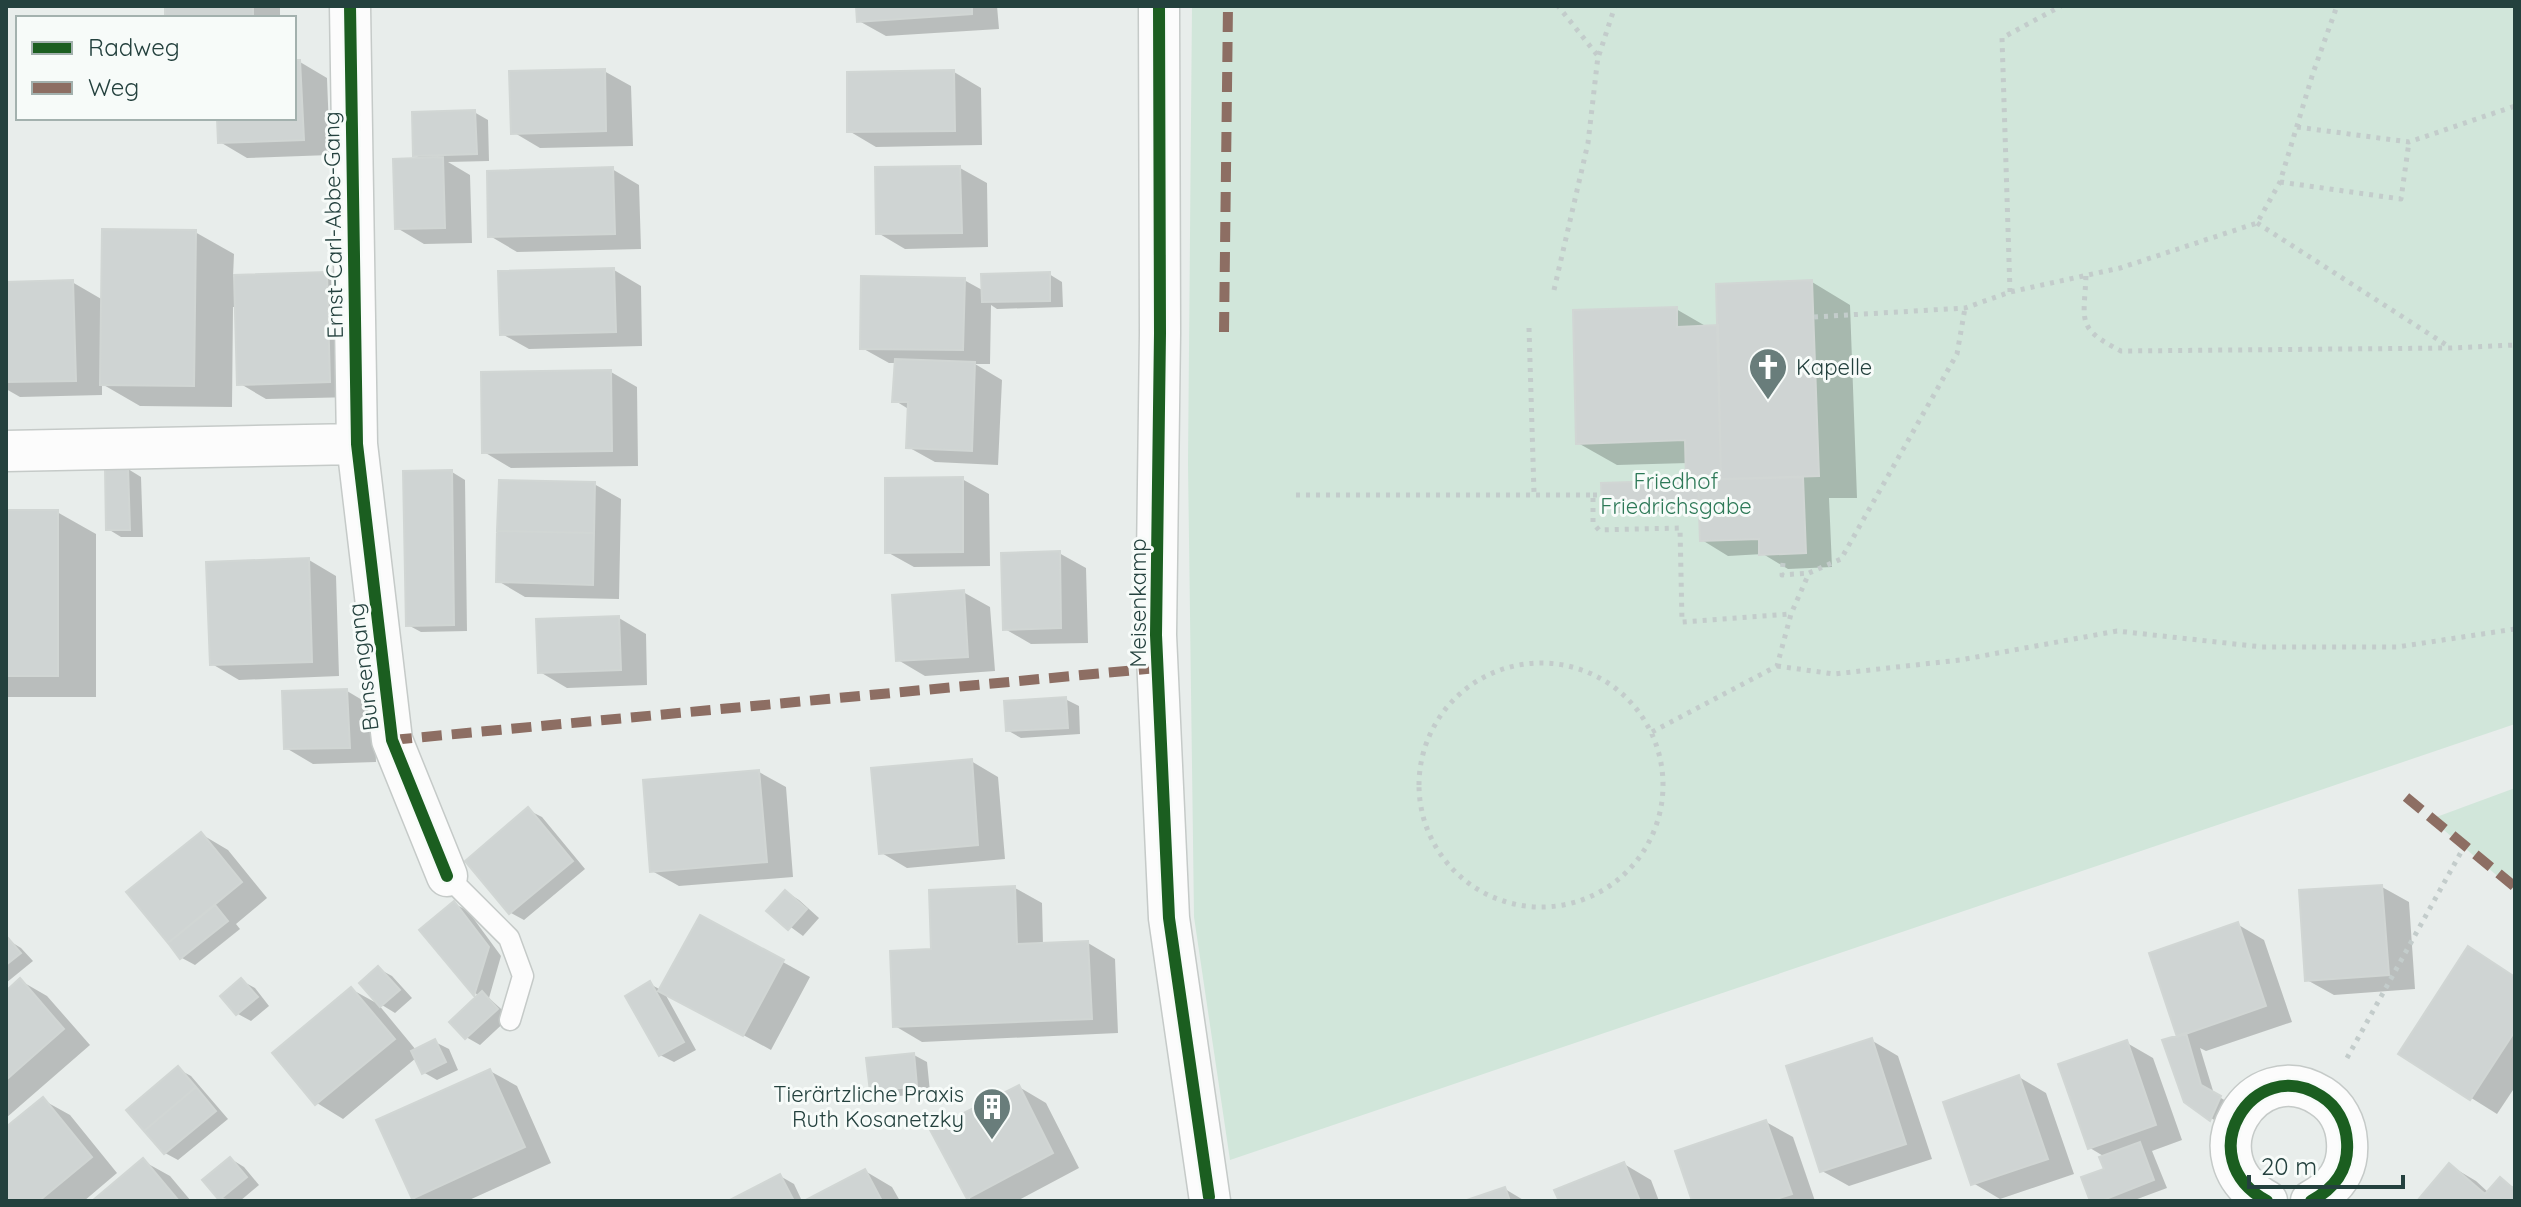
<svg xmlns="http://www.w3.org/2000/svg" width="2521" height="1207" font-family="Quicksand,sans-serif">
	<rect width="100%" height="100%" fill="#e8edeb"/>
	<path fill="#d1e6da" d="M1192 6H2515V724L1230 1160 1194 917 1188 464Z
		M2515 788V891L2431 819Z"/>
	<path fill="#0003" d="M167 6H280V18H167Z
		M858 6H997L999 29 886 36 859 21Z
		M294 62H300L327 78 330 155 247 158 220 142 219 118H294Z
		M604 71 631 86 633 146 540 148 513 132Z
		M954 72 981 88 982 145 876 147 849 131Z
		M474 112 488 120 489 161 448 162 470 175 472 243 424 244 397 228 424 160 415 155Z
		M960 168 987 183 988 247 905 249 878 233Z
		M612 169 639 185 641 249 517 252 490 236Z
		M195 232 234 254 233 277 327 274 354 290 356 397 266 399 239 383 237 307H233L232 407 140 406 102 384V395L20 397 6 389V284L72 282 103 300Z
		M614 270 641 286 642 346 529 349 502 334Z
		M1049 274 1062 282 1063 307 997 309 991 305 990 364H975L1002 380 998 465 935 462 908 447 910 410 894 400 896 363H889L862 348 964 280 984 291Z
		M1812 282 1850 305 1857 498H1829L1832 567 1788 569 1763 554 1728 556 1702 540 1701 510 1617 513 1604 505 1688 482V463L1617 465 1578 443 1676 309 1709 328 1720 327Z
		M611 372 637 387 638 466 511 468 484 452Z
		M128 469 141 477 143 537H121L108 529Z
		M452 472 465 480 467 631 421 632 408 625Z
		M962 479 989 494 990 566 914 567 887 552Z
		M594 484 621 499 619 599 525 597 498 581Z
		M6 512H57L96 534V697H6Z
		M1059 553 1086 568 1088 643 1031 644 1005 629Z
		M309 560 336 576 339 676 239 680 212 664Z
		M963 592 990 607 995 671 925 676 898 660Z
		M619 618 646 634 647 685 567 688 540 672Z
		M347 691 374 707 376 762 313 764 286 748Z
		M1065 699 1079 706 1080 734 1021 738 1007 730Z
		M971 761 998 777 1005 859 907 868 880 852Z
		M759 772 786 787 793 877 679 886 652 871Z
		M528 810 542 817 585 869 524 920 511 913 467 861Z
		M201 834 228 850 267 898 236 924 240 929 195 965 182 958 170 943 173 941H169Z
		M2382 887 2409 902 2415 989 2334 995 2307 980Z
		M1015 888 1042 903 1043 945 1088 943 1115 959 1118 1033 922 1042 895 1026 933 951Z
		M786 892 799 900 819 918 803 936 769 911Z
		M455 904 468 911 501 956 489 998 510 1017 480 1045 466 1037 479 997 422 931Z
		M701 917 810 977 771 1050 664 992 696 1050 674 1062 660 1055 650 984 661 990Z
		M2237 924 2264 940 2292 1022 2206 1051 2200 1048 2214 1094 2233 1105 2224 1127 2186 1100 2180 1037Z
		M8 940 21 948 33 961 6 983Z
		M379 969 392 976 412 998 395 1013 382 1005Z
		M2515 977V1087L2497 1114 2401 1054Z
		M21 981 47 996 90 1045 6 1118V994Z
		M242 981 255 988 269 1006 251 1021 238 1014Z
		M351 989 378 1004 416 1050 435 1042 449 1049 458 1070 437 1080 423 1072 416 1058 343 1119 317 1103Z
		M1871 1040 1898 1056 1932 1159 1849 1186 1822 1171Z
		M2127 1043 2153 1058 2182 1140 2152 1151 2167 1188 2132 1201H2092L2107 1170 2105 1157 2090 1148Z
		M914 1055 927 1062 930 1092 885 1098 872 1091Z
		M178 1069 191 1076 228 1119 178 1160 165 1153Z
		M490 1071 517 1086 551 1163 467 1201H419L413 1198Z
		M2019 1077 2046 1093 2074 1174 2000 1199 1973 1183Z
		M1019 1087 1046 1103 1079 1168 1017 1201H967L970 1199 933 1131Z
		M43 1100 70 1115 117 1173 84 1201H12L6 1194V1129Z
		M1766 1122 1793 1137 1815 1201H1694Z
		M231 1159 244 1167 259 1185 240 1201 220 1198Z
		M143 1161 170 1176 191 1201H95Z
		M1624 1164 1651 1180 1659 1201H1561Z
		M2449 1165 2476 1181 2489 1193 2501 1180 2515 1188V1201H2419Z
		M865 1171 892 1187 900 1201H808Z
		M780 1176 794 1184 802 1201 733 1200Z
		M1505 1189 1525 1201H1471Z"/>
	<path fill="#cfd4d3" stroke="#d1d6d4" stroke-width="2" d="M165 6H253V18H165Z
		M856 6H972V14L857 22Z
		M294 60H300L304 140 218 143 217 118H294Z
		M605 69 606 131 511 134 509 71Z
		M954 70 955 131 847 132V72Z
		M475 110 477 154 413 156 412 112Z
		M443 157 445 228 395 229 393 159Z
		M960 166 962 233 876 234 875 167Z
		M613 167 615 234 488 237 487 171Z
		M102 229 196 230 194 386 100 385Z
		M614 268 616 332 500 335 498 271Z
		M327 272 330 382 237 385 234 275Z
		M1050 272V301L982 302 981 274Z
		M861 276 965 278 963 350 860 349Z
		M73 280 76 381 6 382V282Z
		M1812 280 1819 476 1721 479 1716 284Z
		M1677 307V327L1718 325 1721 479 1686 480 1685 440 1576 444 1573 310Z
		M895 359 975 362 972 451 906 448 908 402H892Z
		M611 370 612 451 482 453 481 372Z
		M128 467 130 530H106L105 468Z
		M452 470 454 625 406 626 403 471Z
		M963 477V552L885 553V478Z
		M1803 477 1806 553 1759 555V539L1700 541 1698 480Z
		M499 480 595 482 594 533 497 531Z
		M1698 480 1699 503 1602 506 1601 483Z
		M6 510H58V676H6Z
		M497 531 594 533 593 585 496 582Z
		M1060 551 1061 628 1003 630 1001 553Z
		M309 558 312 662 210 665 206 562Z
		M964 590 968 657 896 661 892 595Z
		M619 616 621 670 538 673 536 619Z
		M347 689 350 748 284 749 282 691Z
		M1066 697 1068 728 1006 731 1004 701Z
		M972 759 978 845 879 854 871 768Z
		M759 770 767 862 650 872 643 780Z
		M528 807 573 861 509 914 465 861Z
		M201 832 242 882 168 943 126 892Z
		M2382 885 2389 975 2305 981 2299 890Z
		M1015 886 1017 944 1088 941 1092 1019 893 1027 890 951 931 949 929 890Z
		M785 890 807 909 788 930 766 911Z
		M454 901 489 947 474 996 419 930Z
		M215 905 228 921 180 959 168 943Z
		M700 915 784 960 743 1036 658 991Z
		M2238 922 2266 1006 2177 1037 2149 953Z
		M8 938 21 953 6 965V939Z
		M2468 946 2515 977V1031L2470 1100 2398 1054Z
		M378 966 400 990 380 1007 359 983Z
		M20 978 64 1029 6 1080V991Z
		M241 978 258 997 236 1015 220 996Z
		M650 981 684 1042 659 1056 625 996Z
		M351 987 395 1039 315 1105 272 1053Z
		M482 991 498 1009 465 1039 449 1022Z
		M2186 1033 2201 1085 2221 1096 2210 1121 2184 1102 2162 1040Z
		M1872 1038 1906 1144 1820 1172 1786 1066Z
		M435 1039 446 1062 422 1074 411 1051Z
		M2127 1040 2156 1125 2088 1149 2058 1064Z
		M914 1053 917 1086 870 1092 866 1058Z
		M178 1066 196 1087 144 1131 126 1110Z
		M490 1069 525 1147 412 1199 376 1120Z
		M2019 1075 2048 1159 1971 1185 1943 1102Z
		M1019 1085 1053 1153 967 1199 930 1130Z
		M196 1087 216 1111 164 1154 144 1131Z
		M43 1097 92 1157 39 1201H9L6 1197V1127Z
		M1766 1120 1792 1194 1770 1201H1692L1675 1151Z
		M2140 1142 2154 1180 2101 1201H2090L2081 1177 2104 1169 2099 1157Z
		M230 1157 247 1177 219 1200 202 1180Z
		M143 1158 179 1201H92Z
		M1624 1162 1640 1201H1559L1554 1190Z
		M2449 1163 2485 1194 2500 1177 2515 1190V1201H2417Z
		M865 1169 882 1201H804Z
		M780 1174 794 1201 730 1200Z
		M1505 1187 1510 1201H1464Z"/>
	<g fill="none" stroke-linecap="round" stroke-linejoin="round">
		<defs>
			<path id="lane" d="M447 876 509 938 523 976 510 1020"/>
			<path id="street" d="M350 6 357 444 392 740 447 876
				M1159 6 1160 333 1156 635 1169 918 1210 1201
				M6 451 357 444
				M2267 1201C2188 1158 2253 1053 2321 1096 2337 1106 2346 1123 2347 1142 2349 1170 2335 1188 2311 1201"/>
		</defs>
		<use href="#lane" stroke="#c5cac8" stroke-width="23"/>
		<use href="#street" stroke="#c5cac8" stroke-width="43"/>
		<path stroke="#c3cccb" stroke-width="5" stroke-dasharray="4 6" stroke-linecap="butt" d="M1599 55 1615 6
			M2297 127 2409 142 2515 106
			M2280 182 2401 199 2409 142
			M2257 223 2451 348
			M2086 276C2084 322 2076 328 2121 351L2451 348 2515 345
			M1554 290 1588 143 1598 56 1558 6
			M2010 292 2002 38 2061 6
			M1814 317 1965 308 2010 292 2120 268 2257 223 2280 182 2313 73 2337 6
			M1529 328 1534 493
			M1296 495H1593V523L1599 530 1680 528 1682 622 1791 614
			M1593 495H1601
			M1783 563 1782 575 1809 573
			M1419 785a122 122 0 1 1 244 0a122 122 0 1 1-244 0Z
			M1777 666 1834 674 1960 660 2117 631 2262 647H2397L2515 629
			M1652 732 1777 666 1791 614 1809 573 1841 559 1957 354 1965 308
			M2347 1058 2465 845"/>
		<use href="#lane" stroke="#fcfcfc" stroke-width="20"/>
		<use href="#street" stroke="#fcfcfc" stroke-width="40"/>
		<path stroke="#8d6e63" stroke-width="10" stroke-dasharray="20 10" stroke-linecap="butt" d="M1224 332 1228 6
			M392 740 1157 668
			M2406 797 2515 887"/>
		<defs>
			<path id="cycleway" d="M350 6 357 444 392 740 447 876
				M1159 6 1160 333 1156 635 1169 918 1209 1197
				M2267 1201C2188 1158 2253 1053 2321 1096 2337 1106 2346 1123 2347 1142 2349 1170 2335 1188 2311 1201"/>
		</defs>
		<use href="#cycleway" stroke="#f7fbf9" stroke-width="17"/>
		<use href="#cycleway" stroke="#1b5e20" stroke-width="12"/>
	</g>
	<defs>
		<symbol id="church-pin" viewBox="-11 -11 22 30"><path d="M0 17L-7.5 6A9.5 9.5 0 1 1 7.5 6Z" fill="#697d7b" stroke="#f7fbf9"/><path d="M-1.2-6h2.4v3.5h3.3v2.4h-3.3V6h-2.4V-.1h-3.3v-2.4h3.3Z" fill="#fff"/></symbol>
		<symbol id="building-pin" viewBox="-11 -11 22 30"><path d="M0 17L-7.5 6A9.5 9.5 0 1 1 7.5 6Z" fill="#697d7b" stroke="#f7fbf9"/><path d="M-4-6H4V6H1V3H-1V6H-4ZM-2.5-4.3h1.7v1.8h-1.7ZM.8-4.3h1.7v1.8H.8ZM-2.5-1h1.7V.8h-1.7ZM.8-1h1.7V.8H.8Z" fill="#fff"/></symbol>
	</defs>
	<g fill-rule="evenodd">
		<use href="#church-pin" x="1746" y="345" width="44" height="60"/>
		<use href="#building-pin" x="970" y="1085" width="44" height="60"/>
	</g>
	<g text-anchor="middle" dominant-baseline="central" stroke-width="6" stroke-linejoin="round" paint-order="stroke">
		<g font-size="22" fill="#24413e" stroke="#f7fbf9">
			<text transform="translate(333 225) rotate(-91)">Ernst-Carl-Abbe-Gang</text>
			<text transform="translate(1138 603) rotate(-90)">Meisenkamp</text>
			<text transform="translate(363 667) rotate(-97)">Bunsengang</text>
		</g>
		<g font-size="22" fill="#24413e" stroke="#f7fbf9" text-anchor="start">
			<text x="1796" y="367">Kapelle</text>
			<text x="964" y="1094" text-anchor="end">Tierärtzliche Praxis<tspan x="964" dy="25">Ruth Kosanetzky</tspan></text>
		</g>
		<g font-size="22" fill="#2d7957" stroke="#f7fbf9">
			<text x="1676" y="481">Friedhof<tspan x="1676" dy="25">Friedrichsgabe</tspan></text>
		</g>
	</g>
	<rect width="2521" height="1207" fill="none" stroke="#24413e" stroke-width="16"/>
	<rect x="16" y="16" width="280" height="104" fill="#f7fbf9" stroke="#a3b1ae" stroke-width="2"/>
	<rect x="32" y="42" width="40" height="12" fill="#1b5e20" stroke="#a3b1ae" stroke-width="2"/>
	<text x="88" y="56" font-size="24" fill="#24413e">Radweg</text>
	<rect x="32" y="82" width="40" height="12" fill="#8d6e63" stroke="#a3b1ae" stroke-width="2"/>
	<text x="88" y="96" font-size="24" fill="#24413e">Weg</text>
	<path d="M2249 1175v12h154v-12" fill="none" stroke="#24413e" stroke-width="4"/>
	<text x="2261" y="1175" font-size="24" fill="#24413e" stroke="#f7fbf9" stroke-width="6" paint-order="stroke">20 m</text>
</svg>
